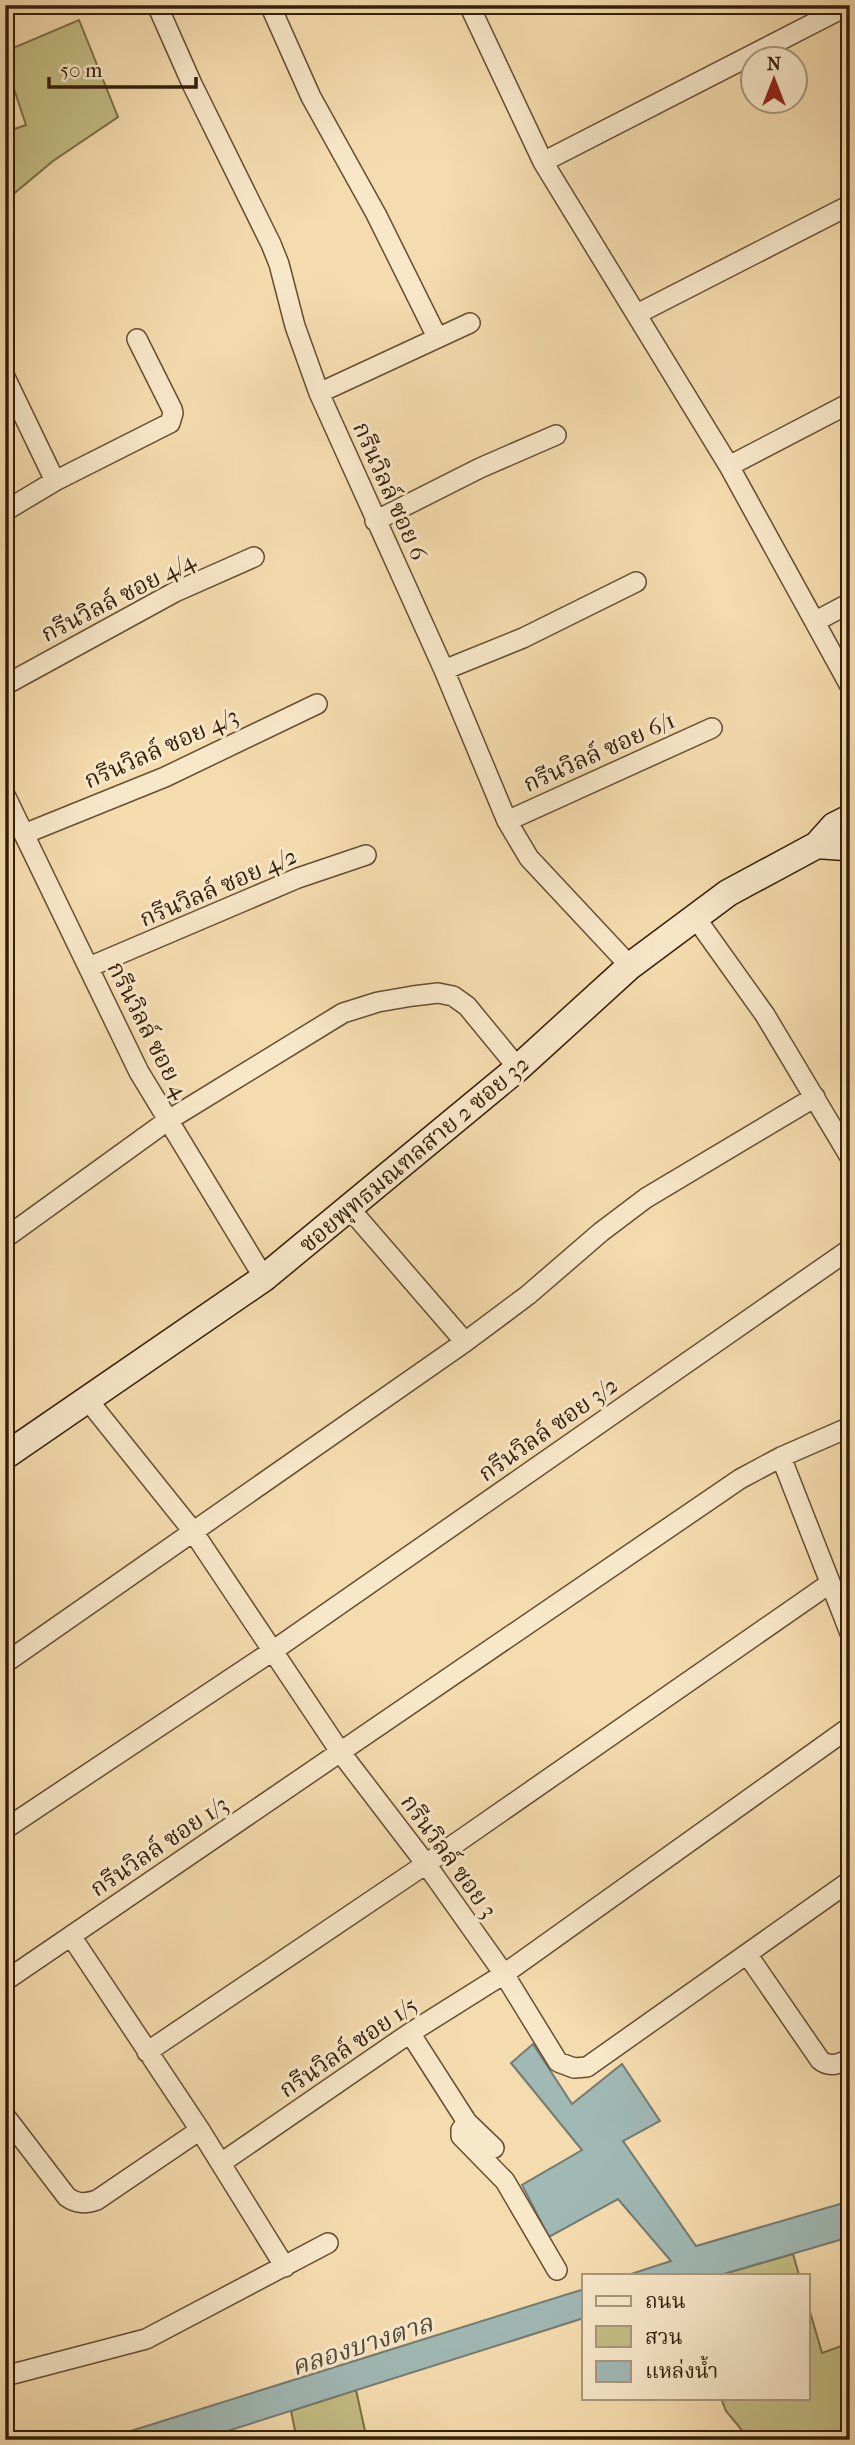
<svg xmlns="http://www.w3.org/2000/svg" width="855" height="2445" font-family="'IM FELL French Canon','Noto Serif Thai',serif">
	<rect width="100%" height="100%" fill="#f5dcae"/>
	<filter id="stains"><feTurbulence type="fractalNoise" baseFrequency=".00286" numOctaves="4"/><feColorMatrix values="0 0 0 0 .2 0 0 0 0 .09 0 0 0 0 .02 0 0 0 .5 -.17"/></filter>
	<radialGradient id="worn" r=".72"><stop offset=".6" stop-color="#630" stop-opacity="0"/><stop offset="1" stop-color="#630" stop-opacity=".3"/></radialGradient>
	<path fill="#c4be85" stroke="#7c6e48" stroke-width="2" d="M79 20 118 117 53 161 5 201V132L26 125 5 62V35L11 49Z
		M793 2254 799 2275H720Z
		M808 2305 822 2353 850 2343V2440H750L726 2411 721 2398H808Z
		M356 2390 367 2440H297L291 2411Z"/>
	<path fill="#a0b9b5" stroke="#757b71" stroke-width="2" d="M533 2044 572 2104 622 2064 660 2121 623 2141 696 2246 850 2201V2237L720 2275H628L671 2261 618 2199 549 2237 522 2185 582 2150 511 2063Z
		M584 2289V2318L199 2440H102Z"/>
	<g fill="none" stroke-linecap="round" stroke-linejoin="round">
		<defs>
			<path id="street" d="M157 5 192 84 271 244 279 264 295 326 319 393 444 670 507 821 529 858 630 966
				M270 5 311 97 376 214 437 337
				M469 5 543 162 729 466 850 686
				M543 162 849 5
				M637 314 850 205
				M5 377 55 481
				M319 393 470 323
				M729 466 850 403
				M5 511 55 481 170 423 173 413 172 409 137 339
				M375 521 480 468 556 435
				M816 621 850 603
				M444 670 523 638 636 582
				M5 685 175 592 254 557
				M5 795 139 1072 264 1278
				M507 821 712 728
				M24 834 165 777 317 704
				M695 917 765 1015 850 1157
				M89 967 298 878 366 855
				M350 1209 465 1342
				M5 1238 167 1121 343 1013 378 1002 413 996 438 993 453 996 467 1006 518 1068
				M87 1399 192 1530 341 1753 426 1864 504 1974 558 2062 574 2068 587 2067 850 1881
				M781 1457 850 1633
				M5 1663 465 1342 528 1295 601 1232 646 1198 815 1097
				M5 1829 274 1650 850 1249
				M71 1936 200 2130 285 2267
				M747 1954 820 2060C829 2068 841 2064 850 2058
				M5 1981 740 1479 781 1457 850 1427
				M410 2033 467 2122 494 2148
				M147 2052 426 1864 829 1584
				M5 2116 67 2197C77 2204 85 2204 97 2200L200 2130
				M467 2122 461 2130V2136L505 2181 557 2270
				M221 2163 410 2033 504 1974 850 1727
				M5 2376 146 2339 328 2243"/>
			<path id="secondary" d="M817 845 844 847 850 844
				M5 1456 264 1278 518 1068 630 966 728 893 817 845 834 826 850 818"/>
		</defs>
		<use href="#street" stroke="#654e33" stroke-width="22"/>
		<use href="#secondary" stroke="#351e0a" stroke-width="29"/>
		<use href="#street" stroke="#f8e8ca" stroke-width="19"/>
		<use href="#secondary" stroke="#f8e8ca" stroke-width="26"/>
	</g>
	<g text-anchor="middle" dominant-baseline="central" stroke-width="6" stroke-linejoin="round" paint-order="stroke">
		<g font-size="24" fill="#351e0a" stroke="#f8e8ca">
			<text transform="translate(390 491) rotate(66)">กรีนวิลล์ ซอย 6</text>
			<text transform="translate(118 597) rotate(-27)">กรีนวิลล์ ซอย 4/4</text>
			<text transform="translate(161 748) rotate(-24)">กรีนวิลล์ ซอย 4/3</text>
			<text transform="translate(599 752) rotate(-24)">กรีนวิลล์ ซอย 6/1</text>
			<text transform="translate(218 887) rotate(-23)">กรีนวิลล์ ซอย 4/2</text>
			<text transform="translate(148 1030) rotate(63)">กรีนวิลล์ ซอย 4</text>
			<text transform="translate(414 1154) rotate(-40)">ซอยพุทธมณฑลสาย 2 ซอย 32</text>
			<text transform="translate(548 1429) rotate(-35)">กรีนวิลล์ ซอย 3/2</text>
			<text transform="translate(159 1846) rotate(-34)">กรีนวิลล์ ซอย 1/3</text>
			<text transform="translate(449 1856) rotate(54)">กรีนวิลล์ ซอย 3</text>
			<text transform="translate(348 2047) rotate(-34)">กรีนวิลล์ ซอย 1/5</text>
		</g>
		<g font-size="26" font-style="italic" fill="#554c3d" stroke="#f8e8ca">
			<text transform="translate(362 2345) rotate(-18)">คลองบางตาล</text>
		</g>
	</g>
	<rect width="855" height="2445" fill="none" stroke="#f5dcae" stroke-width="28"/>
	<rect x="7" y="7" width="841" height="2431" fill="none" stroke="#351e0a" stroke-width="3.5"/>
	<rect x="14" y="14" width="827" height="2417" fill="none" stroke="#351e0a" stroke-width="2"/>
	<rect x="582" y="2274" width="228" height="126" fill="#f8e8ca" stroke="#aa977d" stroke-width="2"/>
	<rect x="596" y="2296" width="35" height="10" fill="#f8e8ca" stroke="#aa977d" stroke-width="2"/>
	<text x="645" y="2308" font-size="21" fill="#351e0a">ถนน</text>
	<rect x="596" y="2326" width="35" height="21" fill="#c4be85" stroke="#aa977d" stroke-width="2"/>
	<text x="645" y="2344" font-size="21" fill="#351e0a">สวน</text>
	<rect x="596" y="2361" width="35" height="21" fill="#a0b9b5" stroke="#aa977d" stroke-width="2"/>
	<text x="645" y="2378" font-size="21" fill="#351e0a">แหล่งน้ำ</text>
	<g transform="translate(774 80)"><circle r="33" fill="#f8e8ca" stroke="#aa977d" stroke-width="2"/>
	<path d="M0-5L12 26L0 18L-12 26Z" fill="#8f2418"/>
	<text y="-10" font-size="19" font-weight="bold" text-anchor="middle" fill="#351e0a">N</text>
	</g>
	<path d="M49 77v10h147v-10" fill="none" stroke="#351e0a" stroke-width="3.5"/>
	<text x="60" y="77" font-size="21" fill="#351e0a" stroke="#f8e8ca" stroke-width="5" paint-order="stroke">50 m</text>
	<rect width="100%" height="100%" filter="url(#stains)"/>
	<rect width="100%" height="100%" fill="url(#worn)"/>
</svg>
